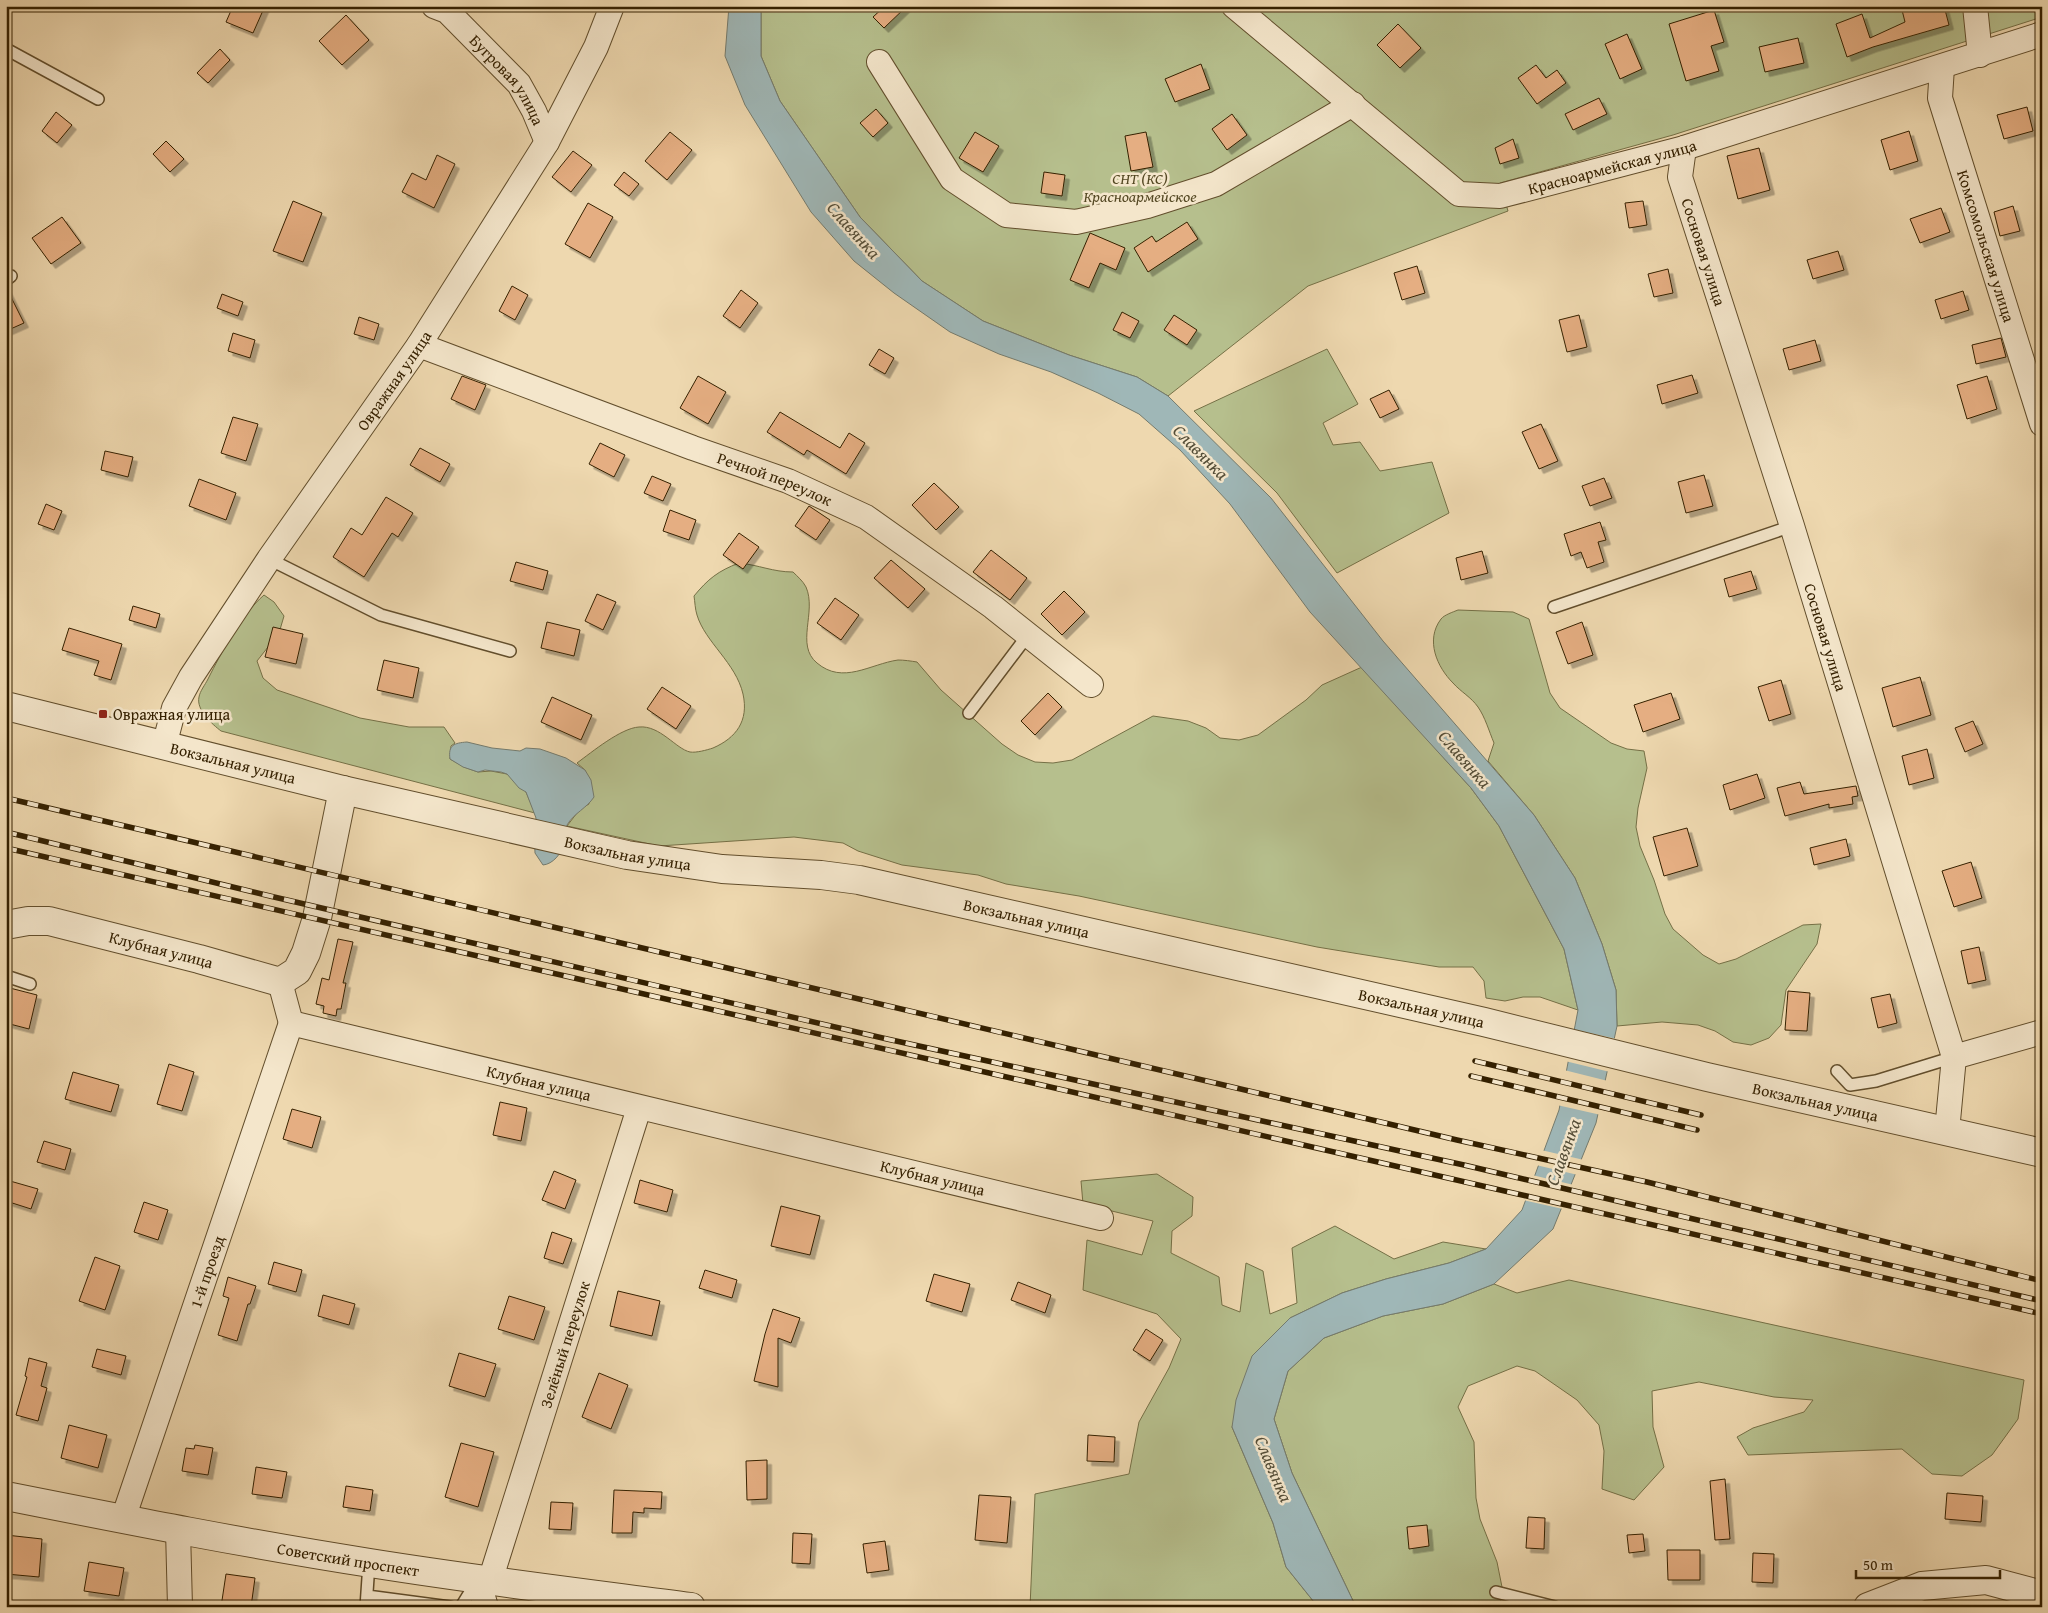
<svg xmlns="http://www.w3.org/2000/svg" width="2048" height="1613" font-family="'Gentium Book Plus',serif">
	<defs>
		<filter id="shadow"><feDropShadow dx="4.5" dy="4.5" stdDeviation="0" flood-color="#0004"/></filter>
	</defs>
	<rect width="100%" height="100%" fill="#eed8af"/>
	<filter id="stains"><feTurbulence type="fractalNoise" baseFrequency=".004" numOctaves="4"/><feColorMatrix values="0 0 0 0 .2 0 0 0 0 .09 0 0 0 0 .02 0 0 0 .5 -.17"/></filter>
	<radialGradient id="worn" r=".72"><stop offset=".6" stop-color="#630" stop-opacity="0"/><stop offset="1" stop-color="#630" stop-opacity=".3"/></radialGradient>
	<path fill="#b6bf8d" stroke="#757046" d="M761 6H2042V17L1673 135 1500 183 1508 211 1308 286 1168 396 1137 377 1069 355 983 321 922 281 860 217 780 101 761 56Z
		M1327 349 1358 404 1323 423 1333 445 1360 442 1380 471 1432 462 1449 513 1337 573 1277 493 1194 411Z
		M739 563C759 565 773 572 793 572 797 576 803 581 806 587 817 612 795 645 817 663 843 685 870 664 898 660 904 660 911 661 917 662L941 690 1002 744 1018 755 1035 762 1053 763 1072 760 1153 716 1188 721 1206 728 1220 738 1239 740 1258 735 1306 700 1322 685 1362 667 1471 788 1499 826 1564 949 1578 1010 1540 997H1523L1505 1001 1486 998 1484 981 1473 967H1439L1317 947 1079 896 1006 884 978 875 902 865 858 851 843 843 794 837 659 846 567 826 580 809 589 804 585 770 577 763C592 752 621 728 639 727 660 725 676 749 690 752 696 753 707 750 713 748 736 738 749 721 743 694 736 663 705 642 697 615 695 609 695 602 694 596 708 579 718 571 739 563Z
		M264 595 274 602 284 616 279 633 257 661 263 678 277 690 360 718 409 727H444L455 743 451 746 450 759 464 767 478 772 491 771 507 774 526 792 535 813 221 731C212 724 196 710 199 697 200 691 205 685 208 679 221 653 242 614 264 595Z
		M1458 610 1513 612 1529 619 1550 693 1560 708 1611 743 1627 749 1644 751 1647 768 1638 808 1636 827 1640 846 1654 880 1665 914 1673 929 1703 955 1719 964 1736 959 1803 925 1821 924 1817 944 1786 990 1781 1025 1769 1038 1751 1045 1733 1042 1715 1031 1698 1025 1662 1022 1617 1026 1616 990 1602 944 1575 878 1534 815 1488 761 1494 743C1489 731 1485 717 1478 707 1471 697 1461 692 1453 683 1437 667 1425 640 1441 619 1444 615 1453 612 1458 610Z
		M1157 1174 1193 1197 1192 1216 1172 1231 1171 1253 1219 1277 1222 1305 1240 1312 1246 1263 1263 1271 1270 1314 1297 1303 1292 1248 1335 1226 1394 1259 1443 1242 1486 1249 1449 1263 1386 1279 1342 1293 1290 1318 1232 1427 1273 1523 1286 1567 1318 1607H1030L1035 1494 1129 1474 1139 1422 1169 1368 1181 1339 1157 1314 1083 1290 1087 1240 1142 1255 1153 1221 1083 1204 1081 1181Z
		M1569 1280 2024 1380 2018 1419 1992 1455 1962 1476 1932 1474 1902 1449 1748 1455 1737 1437 1753 1428 1804 1412 1813 1400 1774 1397 1699 1382 1652 1391 1653 1427 1664 1467 1634 1500 1602 1489 1604 1451 1599 1425 1577 1400 1535 1371 1517 1366 1468 1386 1458 1407 1474 1442 1476 1498 1480 1519 1497 1562 1503 1592 1499 1607H1356L1292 1473 1274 1419 1288 1371 1324 1338 1383 1316 1443 1304 1494 1284 1517 1293Z"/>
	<path fill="#9fb7b7" stroke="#747b6e" d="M729 6H761V56L780 101 860 217 922 281 983 321 1069 355 1137 377 1168 396 1271 498 1383 641 1534 815 1575 878 1602 944 1616 990 1617 1026 1596 1123 1553 1229 1494 1284 1443 1304 1383 1316 1324 1338 1288 1371 1274 1419 1292 1473 1356 1607H1318L1286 1567 1273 1523 1232 1427 1236 1400 1252 1356 1290 1318 1342 1293 1386 1279 1449 1263 1486 1249 1522 1210 1559 1110 1578 1010 1564 949 1499 826 1471 788 1310 612 1230 504 1180 450 1139 414 1098 393 1051 372 999 354 950 332 894 293 854 261 811 212 745 105 725 56Z
		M467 742 492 748 520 751 526 748 540 749 566 758 585 770 591 780 594 797C587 808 574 813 567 825 565 831 566 838 564 844 561 854 553 864 543 865L535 853 534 828 536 818 526 792 519 788 507 774 501 772 485 770 478 772 463 767 450 759C448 745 454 743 467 742Z"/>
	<path fill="#eed8af" d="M1572 1029 1617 1039 1610 1072 1565 1061Z
		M1564 1070 1608 1081 1601 1115 1557 1105Z
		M1541 1150 1584 1160 1578 1175 1536 1165Z
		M1532 1175 1574 1185 1563 1209 1523 1200Z"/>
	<path fill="#e5ae82" stroke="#342000" filter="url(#shadow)" d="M233 6H265L253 33 226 22Z
		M885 6H907L884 28 873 17Z
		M1901 6H1944L1949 25 1873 47 1847 57 1836 24 1862 14 1870 38 1905 22Z
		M1714 10 1724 42 1711 46 1719 71 1686 81 1669 24Z
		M346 15 369 40 342 65 319 41Z
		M1398 24 1421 48 1400 68 1377 45Z
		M1627 34 1642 69 1620 79 1605 44Z
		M1798 38 1804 63 1765 72 1759 47Z
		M220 49 230 60 208 83 197 73Z
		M1201 64 1210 89 1175 102 1165 79Z
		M1536 65 1546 78 1557 70 1566 83 1537 104 1518 78Z
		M1599 98 1607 114 1573 130 1565 114Z
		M2027 107 2033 131 2004 139 1997 115Z
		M876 109 888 123 873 137 860 123Z
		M56 112 72 125 57 143 42 131Z
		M1232 114 1247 135 1227 150 1212 129Z
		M1909 131 1918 161 1890 170 1881 140Z
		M670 132 692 150 667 180 645 161Z
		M975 132 999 146 983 172 959 158Z
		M1146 132 1153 167 1131 171 1125 136Z
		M1513 139 1519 158 1500 164 1495 148Z
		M166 141 184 159 170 172 153 154Z
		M1759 148 1770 190 1738 199 1727 156Z
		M573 151 592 165 571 192 552 177Z
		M437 155 455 164 434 208 402 192 412 173 426 180Z
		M624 172 639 184 629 196 614 185Z
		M1044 172 1065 175 1062 196 1041 193Z
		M293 201 322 213 303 262 273 251Z
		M1643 201 1647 225 1629 228 1625 203Z
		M588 203 613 217 590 258 565 244Z
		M2013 206 2020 231 2000 236 1994 212Z
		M1941 208 1950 232 1920 243 1910 219Z
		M62 217 81 243 51 264 32 238Z
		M1187 222 1198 239 1148 272 1134 248 1152 236 1156 242Z
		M1090 233 1125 248 1116 270 1100 263 1089 288 1070 280Z
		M1838 251 1844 270 1813 279 1807 260Z
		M1417 266 1425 293 1402 300 1394 273Z
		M1668 269 1673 293 1654 297 1648 274Z
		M512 286 528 295 515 320 499 311Z
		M6 287 24 323 6 331Z
		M741 290 758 303 740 328 723 316Z
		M1963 291 1969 310 1941 319 1935 300Z
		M222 294 243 302 238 316 217 308Z
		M1122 312 1139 321 1130 338 1113 330Z
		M1174 315 1197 330 1187 345 1164 330Z
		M1579 315 1587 347 1567 352 1559 320Z
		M359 317 379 324 374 340 354 334Z
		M233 333 255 340 250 358 228 351Z
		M2001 338 2006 357 1976 364 1972 345Z
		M1815 340 1821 361 1789 370 1783 349Z
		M879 349 894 358 885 374 869 365Z
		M1692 375 1698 393 1662 404 1657 385Z
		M462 376 486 385 475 410 451 399Z
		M698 376 726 392 708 424 680 408Z
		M1987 376 1997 409 1967 419 1957 385Z
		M1389 390 1399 409 1380 418 1370 399Z
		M780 412 840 448 849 433 865 443 846 474 807 450 804 455 767 432Z
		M233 417 258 424 246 461 221 453Z
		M1541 424 1558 461 1539 469 1522 432Z
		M600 443 625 455 614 477 589 464Z
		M420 448 450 464 440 482 410 465Z
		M105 451 133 457 128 477 101 470Z
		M1704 475 1713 506 1686 513 1678 482Z
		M652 476 671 484 663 501 644 493Z
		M1604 478 1612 498 1590 506 1582 486Z
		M199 479 236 493 226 520 189 506Z
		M934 483 959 507 936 530 912 505Z
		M386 497 413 513 398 537 392 533 364 577 333 557 351 528 362 535Z
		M46 504 62 511 54 530 38 524Z
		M809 506 830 520 816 540 795 526Z
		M670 510 696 520 689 540 663 531Z
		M1600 522 1606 540 1598 542 1604 562 1587 568 1581 552 1571 556 1564 534Z
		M739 533 759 547 743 569 723 555Z
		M991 550 1027 578 1010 600 973 572Z
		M1482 551 1488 573 1461 580 1456 558Z
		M891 560 925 589 908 608 874 578Z
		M516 562 548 571 543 590 510 581Z
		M1751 571 1757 589 1729 597 1724 579Z
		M1064 591 1085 612 1062 635 1041 614Z
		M597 594 616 602 603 630 585 621Z
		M835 598 859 615 841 640 817 623Z
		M133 606 160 614 156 628 129 620Z
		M547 622 580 630 574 656 541 648Z
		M1582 622 1593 655 1568 664 1556 632Z
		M273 627 303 634 296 664 265 657Z
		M69 628 122 644 111 680 94 675 99 661 62 650Z
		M384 660 419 668 413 698 377 690Z
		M1920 677 1931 715 1893 727 1882 688Z
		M1781 680 1791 714 1769 721 1758 687Z
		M662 687 691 706 676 729 647 709Z
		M1048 693 1062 707 1035 735 1021 721Z
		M1671 693 1680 719 1643 732 1634 705Z
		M552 697 592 715 581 740 541 722Z
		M1973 721 1983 744 1965 752 1955 728Z
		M1927 749 1934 778 1909 785 1902 756Z
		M1757 774 1765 798 1730 810 1723 785Z
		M1800 782 1804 794 1856 786 1858 796 1852 797 1853 804 1829 808V804L1785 816 1777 788Z
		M1687 828 1698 866 1664 876 1653 837Z
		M1846 839 1850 856 1814 865 1810 848Z
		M1971 862 1982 898 1954 907 1942 871Z
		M338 939 353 942 343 983H346L341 1009H337L336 1016 323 1013 324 1006 316 1004 322 978 329 980Z
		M1979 947 1986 980 1968 984 1961 951Z
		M6 987 37 995 29 1029 6 1023Z
		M1788 991 1810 993 1807 1031 1785 1030Z
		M1890 994 1897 1023 1878 1028 1871 998Z
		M169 1064 194 1072 182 1111 157 1104Z
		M73 1072 119 1085 111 1112 65 1099Z
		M500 1102 527 1108 521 1141 493 1135Z
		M292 1109 321 1117 312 1148 283 1139Z
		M44 1141 71 1149 65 1170 37 1162Z
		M554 1171 576 1180 565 1209 542 1200Z
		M640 1180 673 1190 667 1212 634 1203Z
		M10 1181 38 1189 31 1209 6 1201V1193Z
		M144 1202 168 1210 158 1240 134 1232Z
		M781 1206 820 1216 810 1255 771 1246Z
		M552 1232 572 1239 563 1264 544 1258Z
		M95 1257 120 1266 105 1310 79 1301Z
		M274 1262 302 1270 296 1292 268 1284Z
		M705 1270 737 1280 732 1298 699 1288Z
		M934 1274 970 1284 962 1312 926 1301Z
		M228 1277 256 1286 250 1304H248L237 1341 218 1335 229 1298 223 1296Z
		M1018 1282 1051 1295 1045 1313 1011 1300Z
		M618 1291 660 1301 652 1336 610 1326Z
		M323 1295 355 1304 349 1325 318 1316Z
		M509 1296 545 1307 534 1340 498 1329Z
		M773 1309 800 1318 791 1343 778 1338V1387L754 1381 765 1334Z
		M1146 1329 1163 1340 1150 1361 1133 1350Z
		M97 1349 126 1356 121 1375 92 1367Z
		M459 1353 496 1364 485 1397 449 1386Z
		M29 1358 47 1363 41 1386 47 1388 38 1421 16 1415 27 1377 25 1376Z
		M599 1373 628 1385 611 1429 582 1417Z
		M69 1425 107 1435 98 1468 61 1458Z
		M1088 1435 1115 1437 1114 1462 1087 1461Z
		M461 1443 494 1452 478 1507 445 1497Z
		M195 1445 213 1448 208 1475 182 1471 186 1448 194 1449Z
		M767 1460V1499L747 1500 746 1461Z
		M256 1467 287 1472 282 1498 252 1494Z
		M1725 1479 1730 1539 1715 1540 1710 1481Z
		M346 1486 373 1490 370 1511 343 1507Z
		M614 1490 662 1492 661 1509 644 1508V1513L633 1512 632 1533H612Z
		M1947 1493 1983 1496 1981 1522 1945 1519Z
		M979 1495 1011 1497 1007 1543 975 1540Z
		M551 1502 573 1503 571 1530 549 1529Z
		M1528 1517 1545 1518 1544 1549 1526 1548Z
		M1427 1525 1429 1546 1409 1549 1407 1527Z
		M793 1533 812 1534 810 1564 792 1563Z
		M1643 1534 1645 1551 1629 1553 1627 1535Z
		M6 1535 42 1539 39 1577 6 1574Z
		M885 1541 889 1570 867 1573 863 1544Z
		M1667 1550H1700V1580H1668Z
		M1753 1553 1774 1554 1773 1583 1752 1582Z
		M89 1562 124 1568 119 1596 84 1591Z
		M226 1574 255 1578 251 1607H221Z"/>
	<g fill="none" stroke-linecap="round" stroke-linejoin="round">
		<defs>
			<path id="service" d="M6 49 98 99
				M6 280 11 276
				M269 559 381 615 510 651
				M1554 607 1792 526
				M969 713 1028 635
				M6 976 30 984
				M1837 1071 1850 1085 1876 1081 1954 1057
				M1496 1592 1555 1607
				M367 1596 450 1607
				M366 1607 369 1563
				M461 1607 477 1581"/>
			<g id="minor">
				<path id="s1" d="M434 6 447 11 519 84 534 111 547 142"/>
				<path id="s2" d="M1234 6 1459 194 1500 196 1684 148 2042 34"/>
				<path d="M1975 6 1980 55"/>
				<path d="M879 62 952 179 1006 215 1076 222 1147 206 1216 184 1353 104"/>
				<path id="s3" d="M1942 67 1940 98 2042 424"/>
				<path id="s4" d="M1684 148 1680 177 1792 526 1954 1057 1947 1131"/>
				<path id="s5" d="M419 345 693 448 788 481 866 517 993 607 1091 685"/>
				<path id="s6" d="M164 746 174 708 191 677 269 559 419 345 547 142 596 47 612 6"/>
				<path d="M280 982 291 1023"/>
				<path id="s7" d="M291 1023 1101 1218"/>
				<path d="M1954 1057 2042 1032"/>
				<path id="s8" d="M123 1519 291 1023"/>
				<path d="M178 1530 180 1607"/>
				<path d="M478 1580 486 1607"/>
				<path id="s9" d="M490 1581 639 1108"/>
			</g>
			<g id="tertiary">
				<path id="s10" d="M6 706 343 790 627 855 722 869 821 875 859 880 1484 1022 1707 1077 2042 1153"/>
				<path id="s11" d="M6 925 28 921H49L199 959 280 982 297 971 306 953 317 918 343 790"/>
				<path id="s12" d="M6 1496C127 1520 248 1544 370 1563 476 1580 584 1593 691 1607"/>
				<path d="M1868 1607 1922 1586 1986 1580 2042 1595"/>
			</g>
		</defs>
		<use href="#service" stroke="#624e2c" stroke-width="14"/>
		<use href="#minor" stroke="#624e2c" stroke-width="26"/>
		<use href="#tertiary" stroke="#624e2c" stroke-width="30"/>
		<use href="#service" stroke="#f4e6cb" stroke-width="11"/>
		<use href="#minor" stroke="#f4e6cb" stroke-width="24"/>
		<use href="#tertiary" stroke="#f4e6cb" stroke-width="28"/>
		<defs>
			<path id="rail" d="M6 798 1457 1140 1647 1182 2042 1281
				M6 832 274 897 887 1039 1464 1165 2042 1301
				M6 848 2042 1314
				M1475 1061 1701 1115
				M1471 1076 1697 1130"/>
		</defs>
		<use href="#rail" stroke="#342000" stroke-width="5.5"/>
		<use href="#rail" stroke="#f4e6cb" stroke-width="4" stroke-dasharray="11" stroke-linecap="butt"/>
	</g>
	<rect fill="#8f2418" stroke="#f4e6cb" stroke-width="2" x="98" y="709" width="10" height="10" rx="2.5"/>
	<g text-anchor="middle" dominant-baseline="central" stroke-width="5" stroke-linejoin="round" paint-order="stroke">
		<g font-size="16" fill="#342000" stroke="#f4e6cb">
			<text stroke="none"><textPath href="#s1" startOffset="106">Бугровая улица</textPath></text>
			<text stroke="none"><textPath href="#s2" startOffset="450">Красноармейская улица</textPath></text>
			<text stroke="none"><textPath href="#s3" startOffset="186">Комсомольская улица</textPath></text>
			<text stroke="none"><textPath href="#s4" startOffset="108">Сосновая улица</textPath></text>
			<text stroke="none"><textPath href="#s6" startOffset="434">Овражная улица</textPath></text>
			<text stroke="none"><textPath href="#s5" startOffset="380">Речной переулок</textPath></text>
			<text stroke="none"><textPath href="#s4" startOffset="512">Сосновая улица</textPath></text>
			<text stroke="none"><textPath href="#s10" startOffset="234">Вокзальная улица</textPath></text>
			<text stroke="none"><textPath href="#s10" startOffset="639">Вокзальная улица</textPath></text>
			<text stroke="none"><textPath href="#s10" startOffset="1044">Вокзальная улица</textPath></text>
			<text stroke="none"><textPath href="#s11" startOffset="159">Клубная улица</textPath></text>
			<text stroke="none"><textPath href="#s10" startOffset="1449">Вокзальная улица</textPath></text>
			<text stroke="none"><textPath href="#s7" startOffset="255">Клубная улица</textPath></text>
			<text stroke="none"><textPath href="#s10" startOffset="1854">Вокзальная улица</textPath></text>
			<text stroke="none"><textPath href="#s7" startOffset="660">Клубная улица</textPath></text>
			<text stroke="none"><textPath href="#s8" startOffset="261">1-й проезд</textPath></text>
			<text stroke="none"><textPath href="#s9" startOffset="248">Зелёный переулок</textPath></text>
			<text stroke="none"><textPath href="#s12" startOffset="348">Советский проспект</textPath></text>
		</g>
		<g font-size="16" font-style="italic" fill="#544823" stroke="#f4e6cb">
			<text x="1140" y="178">СНТ (КС)<tspan x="1140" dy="18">Красноармейское</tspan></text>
		</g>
		<g font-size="16" fill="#342000" stroke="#f4e6cb" text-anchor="start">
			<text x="113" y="714">Овражная улица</text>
		</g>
		<g font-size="18" font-style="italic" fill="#544d37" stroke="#f4e6cb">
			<text transform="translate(854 230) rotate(48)">Славянка</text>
			<text transform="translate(1201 452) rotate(45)">Славянка</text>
			<text transform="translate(1465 759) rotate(49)">Славянка</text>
			<text transform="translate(1563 1152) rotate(-70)">Славянка</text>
			<text transform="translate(1274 1469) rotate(67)">Славянка</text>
		</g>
	</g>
	<rect width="2048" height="1613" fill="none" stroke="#eed8af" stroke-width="25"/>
	<rect x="8" y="8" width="2033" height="1598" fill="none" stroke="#342000" stroke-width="2.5"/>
	<rect x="12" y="12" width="2023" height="1588" fill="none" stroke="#342000"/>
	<path d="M1856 1570v8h144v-8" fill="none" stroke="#342000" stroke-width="2.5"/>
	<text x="1863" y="1570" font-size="15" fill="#342000" stroke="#f4e6cb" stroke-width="4" paint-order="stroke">50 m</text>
	<rect width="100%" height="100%" filter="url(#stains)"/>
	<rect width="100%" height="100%" fill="url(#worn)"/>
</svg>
